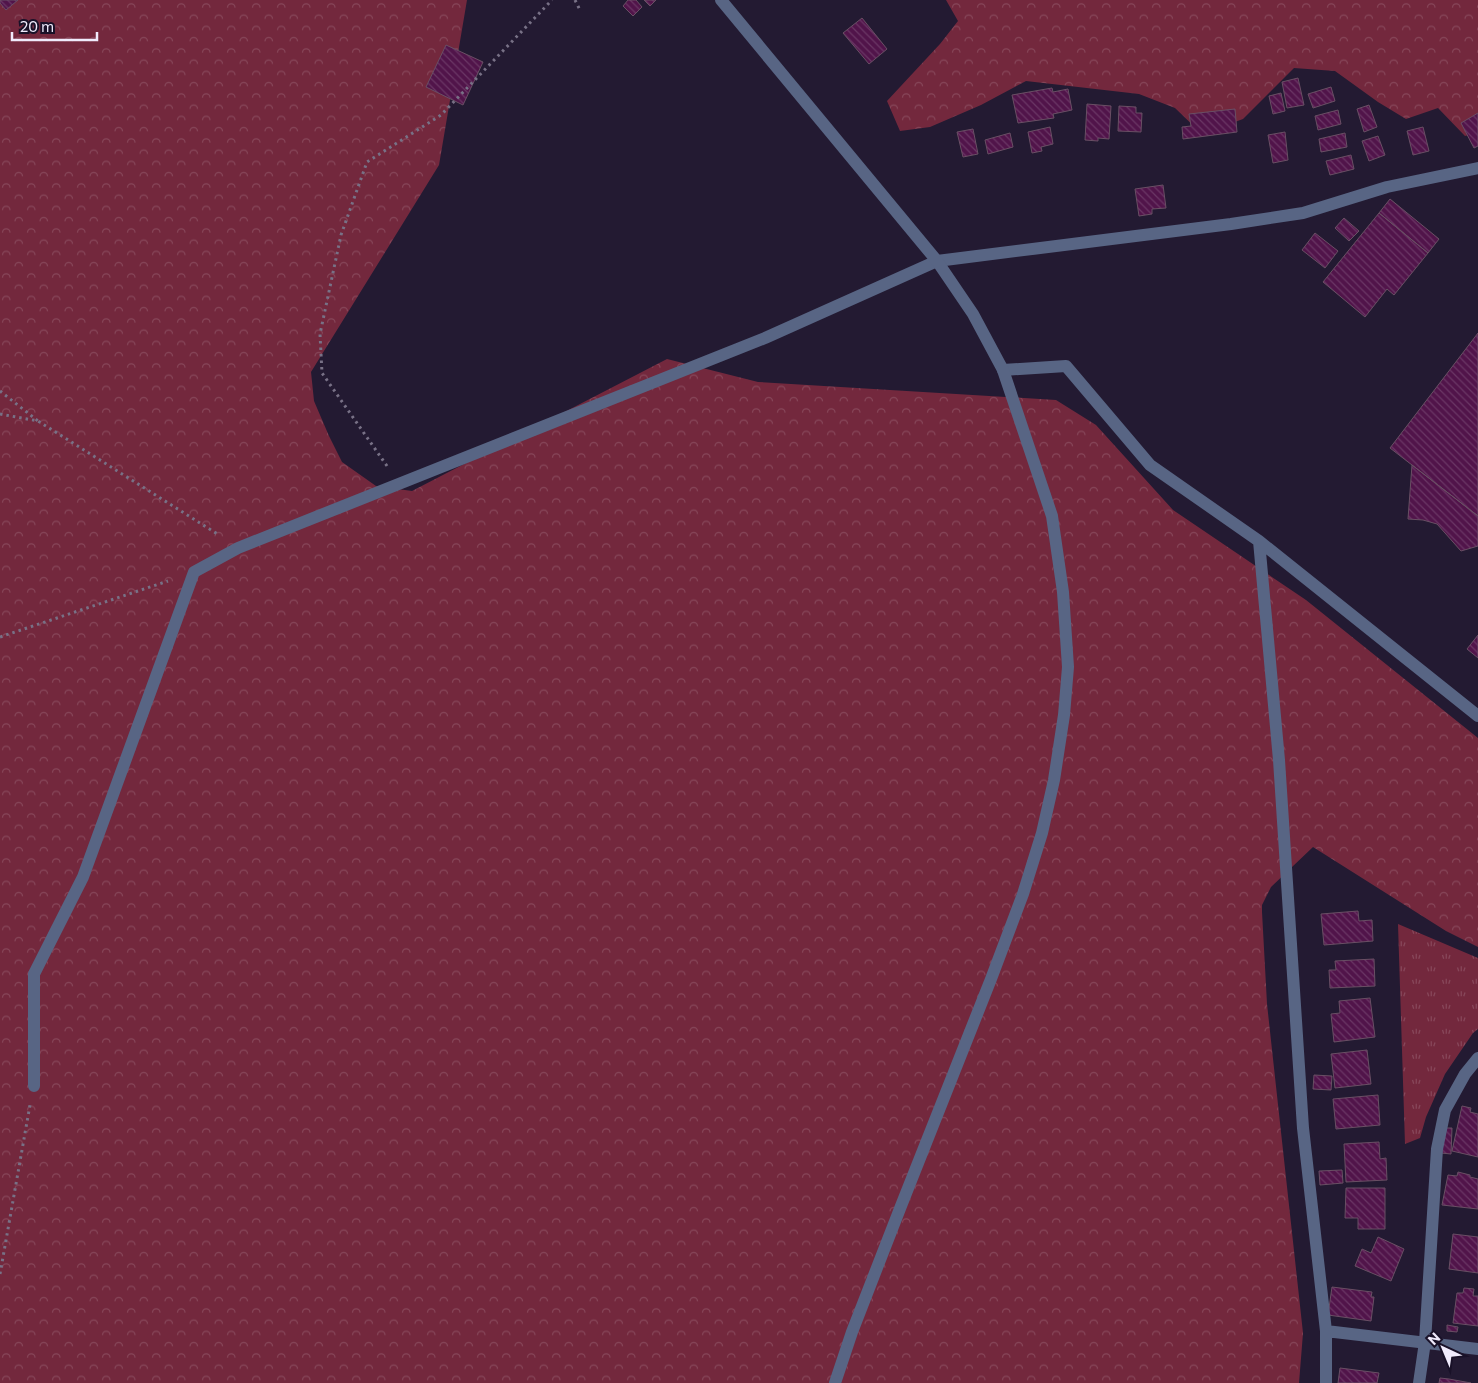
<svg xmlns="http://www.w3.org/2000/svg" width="1478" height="1383" font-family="Commissioner,sans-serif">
	<defs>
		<pattern id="grass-tufts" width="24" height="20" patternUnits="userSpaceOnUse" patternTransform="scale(1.25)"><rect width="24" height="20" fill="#73283d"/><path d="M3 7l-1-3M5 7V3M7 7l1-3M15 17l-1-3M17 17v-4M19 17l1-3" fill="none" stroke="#87475a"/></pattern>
		<pattern id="forest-crowns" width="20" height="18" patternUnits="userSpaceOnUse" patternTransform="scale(1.25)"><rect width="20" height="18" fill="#73283d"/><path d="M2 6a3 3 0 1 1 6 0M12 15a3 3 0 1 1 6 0" fill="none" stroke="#87475a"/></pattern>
		<pattern id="building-back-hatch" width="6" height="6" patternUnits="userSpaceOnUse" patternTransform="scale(1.25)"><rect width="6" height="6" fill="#51144a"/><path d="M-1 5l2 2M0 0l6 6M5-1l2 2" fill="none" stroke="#6a3665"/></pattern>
	</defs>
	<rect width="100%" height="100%" fill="#231a32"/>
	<path fill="url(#grass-tufts)" d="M1398 924 1478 958V1029L1473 1033 1445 1074 1426 1117 1420 1138 1405 1144Z"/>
	<path fill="url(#forest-crowns)" d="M0 0H467L439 165 311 372 314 401 329 436 342 462 376 486 412 491 667 359 758 382 1056 400 1096 425 1173 510 1306 600 1478 738V947L1446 931 1313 847 1271 887 1262 905V912L1267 1004 1303 1333 1299 1383H0Z
		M946 0H1478V133L1465 136 1438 108 1406 119 1378 102 1335 71 1294 68 1243 119 1202 134 1175 108 1139 94 1026 81 981 105 930 127 900 131 887 101 940 44 958 21Z"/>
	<path fill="url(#building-back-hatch)" stroke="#694f64" d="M0 0H18L6 10 0 3Z
		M628 0H636L642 7 633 16 623 6Z
		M644 0H656L650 6Z
		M862 18 887 49 869 64 843 33Z
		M446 45 483 62 463 105 426 87Z
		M1298 78 1304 105 1287 108 1282 82Z
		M1331 87 1335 101 1313 108 1308 94Z
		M1052 88 1053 92 1068 89 1072 110 1053 114 1054 118 1018 123 1012 95Z
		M1281 93 1285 111 1273 114 1269 96Z
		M1087 104 1111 106 1109 139 1098 138V141L1085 140Z
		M1369 105 1377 127 1364 132 1357 109Z
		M1119 106 1136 107V113H1142L1141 132 1118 131Z
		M1235 109 1237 132 1183 139 1182 127 1191 126 1189 114Z
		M1338 110 1341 124 1318 130 1315 116Z
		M1478 113V146L1474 148 1461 123Z
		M1050 127 1053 144 1041 147 1042 151 1032 153 1028 132Z
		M1423 127 1429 151 1413 155 1407 131Z
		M973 129 978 154 963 157 957 132Z
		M1285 132 1288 160 1273 163 1268 135Z
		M1010 133 1013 147 988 154 985 140Z
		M1345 133 1347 147 1321 152 1319 139Z
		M1378 136 1385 155 1369 161 1362 141Z
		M1351 155 1354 169 1330 175 1326 161Z
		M1163 185 1166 208 1152 209V214L1139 216 1135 189Z
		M1390 199 1439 239 1428 253 1379 213Z
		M1379 213 1428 253 1394 295 1387 289 1365 317 1323 282Z
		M1344 218 1359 231 1349 241 1335 228Z
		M1315 233 1338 251 1325 268 1302 250Z
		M1478 333V516L1390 448Z
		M1412 465 1478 516V546L1461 551 1437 524 1423 520 1408 519Z
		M1478 635V658L1467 649Z
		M1358 911 1359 921 1372 920 1373 941 1324 945 1321 914Z
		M1374 959 1375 986 1330 988 1329 970H1336L1335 961Z
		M1370 998 1375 1037 1334 1042 1331 1014 1340 1013 1339 1001Z
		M1367 1050 1371 1084 1335 1088 1331 1054Z
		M1314 1075 1332 1076 1331 1090 1313 1089Z
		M1378 1095 1380 1125 1336 1129 1333 1099Z
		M1462 1106 1471 1108 1470 1112 1478 1114V1157L1452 1151Z
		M1442 1128H1452L1451 1154 1441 1153Z
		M1379 1142 1380 1159 1386 1158 1387 1180 1346 1182 1344 1144Z
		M1342 1170 1343 1183 1320 1185 1319 1171Z
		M1458 1172 1470 1175V1177L1478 1179V1209L1442 1205 1448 1175 1457 1176Z
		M1346 1188H1385V1229H1358V1218H1345Z
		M1453 1234 1478 1237V1273L1449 1269Z
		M1378 1237 1404 1249 1391 1281 1355 1266 1362 1249 1371 1253Z
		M1332 1287 1372 1292 1371 1297H1374L1371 1321 1328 1315Z
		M1464 1288 1474 1289 1473 1296H1478V1326L1453 1323 1457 1293H1463Z
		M1447 1325 1458 1327 1457 1332 1447 1331Z
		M1340 1368 1379 1373 1377 1383H1338Z
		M1440 1378 1449 1379 1471 1383H1439Z"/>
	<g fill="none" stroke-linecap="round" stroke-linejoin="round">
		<path stroke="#787186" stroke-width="3" stroke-dasharray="2.5 4" stroke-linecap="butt" d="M575 0 580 10
			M0 391 38 421
			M0 414 38 421 219 535
			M387 466 322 373 320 334 341 235 367 162 441 115 552 0
			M0 637 168 581
			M0 1274 30 1105"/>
		<path stroke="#586584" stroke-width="12" d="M1003 370 1066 366 1150 465 1259 541 1478 716
			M1259 541 1279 760 1303 1128 1326 1331V1383
			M34 1086V974L83 877 194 572 238 548 765 338 937 261 1231 224 1303 213 1387 187 1478 168
			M1326 1331 1478 1349
			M1419 1383 1425 1342 1437 1149 1445 1110 1465 1074 1478 1058"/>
		<path stroke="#586584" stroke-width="12" d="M721 0 937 261 973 314 1003 370 1052 516 1063 592 1068 667 1064 715 1054 780 1042 833 1023 894 991 979 901 1206 852 1332 835 1383"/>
	</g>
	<g transform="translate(1443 1348) rotate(316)" stroke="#191128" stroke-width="4" paint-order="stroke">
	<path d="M0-4L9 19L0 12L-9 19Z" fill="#f0ebfc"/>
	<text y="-8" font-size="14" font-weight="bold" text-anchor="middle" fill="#f0ebfc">N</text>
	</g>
	<path d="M12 32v8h85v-8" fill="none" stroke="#f0ebfc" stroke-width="2.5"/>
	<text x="20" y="32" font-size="15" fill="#f0ebfc" stroke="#191128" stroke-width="4" paint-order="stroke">20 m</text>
</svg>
